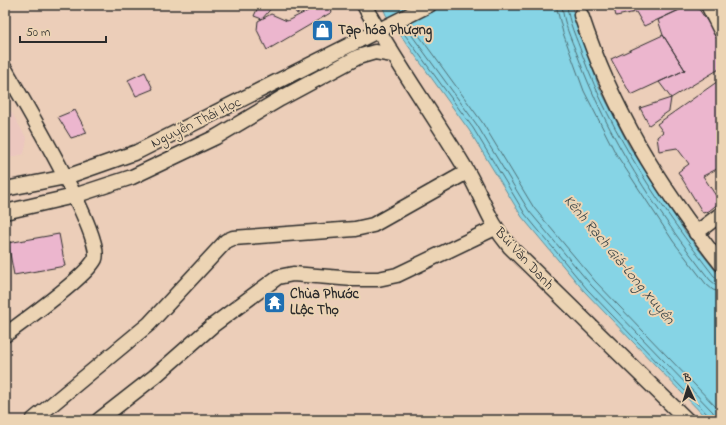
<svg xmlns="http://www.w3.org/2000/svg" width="726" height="425" font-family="'Indie Flower',sans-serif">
	<rect width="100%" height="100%" fill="#ecceb9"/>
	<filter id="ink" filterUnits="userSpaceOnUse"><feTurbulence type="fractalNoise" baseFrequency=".025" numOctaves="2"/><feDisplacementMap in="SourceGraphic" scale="8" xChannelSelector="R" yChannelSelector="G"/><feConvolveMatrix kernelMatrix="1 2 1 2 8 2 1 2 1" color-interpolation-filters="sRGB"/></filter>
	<g filter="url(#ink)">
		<path fill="#ecc7bf" d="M5 101 27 139 24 154 5 159Z
			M5 259 11 287 5 288Z"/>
		<path fill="#86d4e5" stroke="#62909b" d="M382 5H571L598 85 629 146 685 232 721 278V420H708L584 291 522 217 469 130 386 15Z"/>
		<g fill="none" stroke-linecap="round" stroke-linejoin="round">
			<path stroke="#4f6f75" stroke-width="1" d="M556 5 563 33 584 91 616 154 673 241 706 284 713 290 721 292
				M562 5C563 22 571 39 577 54 607 137 656 211 710 280L715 284 721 286
				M567 5C568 22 577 39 582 54 612 136 661 208 714 276L721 281
				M410 23 482 122 534 208 595 281 717 408 721 415
				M405 26 477 125 529 211 591 285 713 412 715 420
				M400 28 473 128 525 214 587 289 709 416 710 420"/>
		</g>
		<path fill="#ecb6ce" stroke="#2b2b2b" d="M259 5H274L262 19 254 16Z
			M291 5H311L297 14Z
			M320 5H328L332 12 267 50 257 30 258 21 271 14 287 21Z
			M613 5H690L644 26 636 12 616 16Z
			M690 5H696L721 41V68L671 98 659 82 685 70 663 35 658 20Z
			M663 35 685 70 631 95 611 59Z
			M145 72 153 89 136 96 128 80Z
			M721 79V167L703 176 720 202 709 211 703 213 678 172 689 164 677 148 659 151 657 137 663 132 657 124Z
			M671 98 669 111 649 125 640 108Z
			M75 110 87 133 71 138 58 117Z
			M59 234 65 266 14 275 8 243Z"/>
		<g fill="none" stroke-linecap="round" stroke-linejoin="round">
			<defs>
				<path id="minor" d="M364 5C395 62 434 115 467 171 483 198 488 221 510 247L687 420
					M708 5 721 31
					M581 15C613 111 658 185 721 264
					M5 69C20 95 105 238 95 259 86 277 24 321 5 335
					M5 189 66 177 137 152 429 5
					M5 212 74 196 132 177 216 137 280 99 358 57 375 52 393 55
					M696 233 721 214
					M33 420 149 324 226 241 233 238 355 229 373 225 467 172
					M99 420 154 377 212 326 278 277 293 274 353 279H378L397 275 495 228"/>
			</defs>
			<use href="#minor" stroke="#2b2b2b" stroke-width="17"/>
			<use href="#minor" stroke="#ecd4b4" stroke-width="14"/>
		</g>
	</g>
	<defs>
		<symbol id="shop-square" viewBox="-11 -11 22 22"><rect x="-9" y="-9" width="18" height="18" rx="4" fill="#1f6fb2" stroke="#ecd4b4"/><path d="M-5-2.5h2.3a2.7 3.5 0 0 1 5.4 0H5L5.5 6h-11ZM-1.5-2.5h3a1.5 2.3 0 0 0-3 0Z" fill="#fff"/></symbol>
		<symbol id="temple-square" viewBox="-11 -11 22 22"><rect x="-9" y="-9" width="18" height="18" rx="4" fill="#1f6fb2" stroke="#ecd4b4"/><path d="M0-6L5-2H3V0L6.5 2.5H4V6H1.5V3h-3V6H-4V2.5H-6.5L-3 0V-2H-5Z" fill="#fff"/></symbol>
	</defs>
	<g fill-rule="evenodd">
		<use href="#shop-square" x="310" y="18" width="25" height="25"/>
		<use href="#temple-square" x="262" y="290" width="25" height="25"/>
	</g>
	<g text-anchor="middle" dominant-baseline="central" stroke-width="4" stroke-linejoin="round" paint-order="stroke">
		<g font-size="14" font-weight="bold" fill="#2b2b2b" stroke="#ecd4b4" text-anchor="start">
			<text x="338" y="30">Tạp hóa Phượng</text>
			<text x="290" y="294">Chùa Phước<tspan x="290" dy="16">LLộc Thọ</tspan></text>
		</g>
		<g font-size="14" fill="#2b2b2b" stroke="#ecd4b4">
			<text transform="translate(196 123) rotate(-26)">Nguyễn Thái Học</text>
			<text transform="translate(524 259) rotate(47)">Bùi Văn Danh</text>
		</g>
		<g font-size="15" font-style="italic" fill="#394447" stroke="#ecd4b4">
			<text transform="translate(619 260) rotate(50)">Kênh Rạch Giá-Long Xuyên</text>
		</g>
	</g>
	<rect width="726" height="425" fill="none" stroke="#ecd4b4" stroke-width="20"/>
	<rect x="10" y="10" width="706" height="405" fill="none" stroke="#2b2b2b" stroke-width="1.5" filter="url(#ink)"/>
	<g transform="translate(688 387) rotate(356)" stroke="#ecd4b4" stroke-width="3" paint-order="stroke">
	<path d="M0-3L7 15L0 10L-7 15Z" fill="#2b2b2b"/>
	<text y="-6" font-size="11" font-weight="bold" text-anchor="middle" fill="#2b2b2b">B</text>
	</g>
	<path d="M20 36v6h86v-6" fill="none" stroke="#2b2b2b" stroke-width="2"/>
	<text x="26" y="36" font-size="12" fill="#2b2b2b" stroke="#ecd4b4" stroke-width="3" paint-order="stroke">50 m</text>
</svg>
